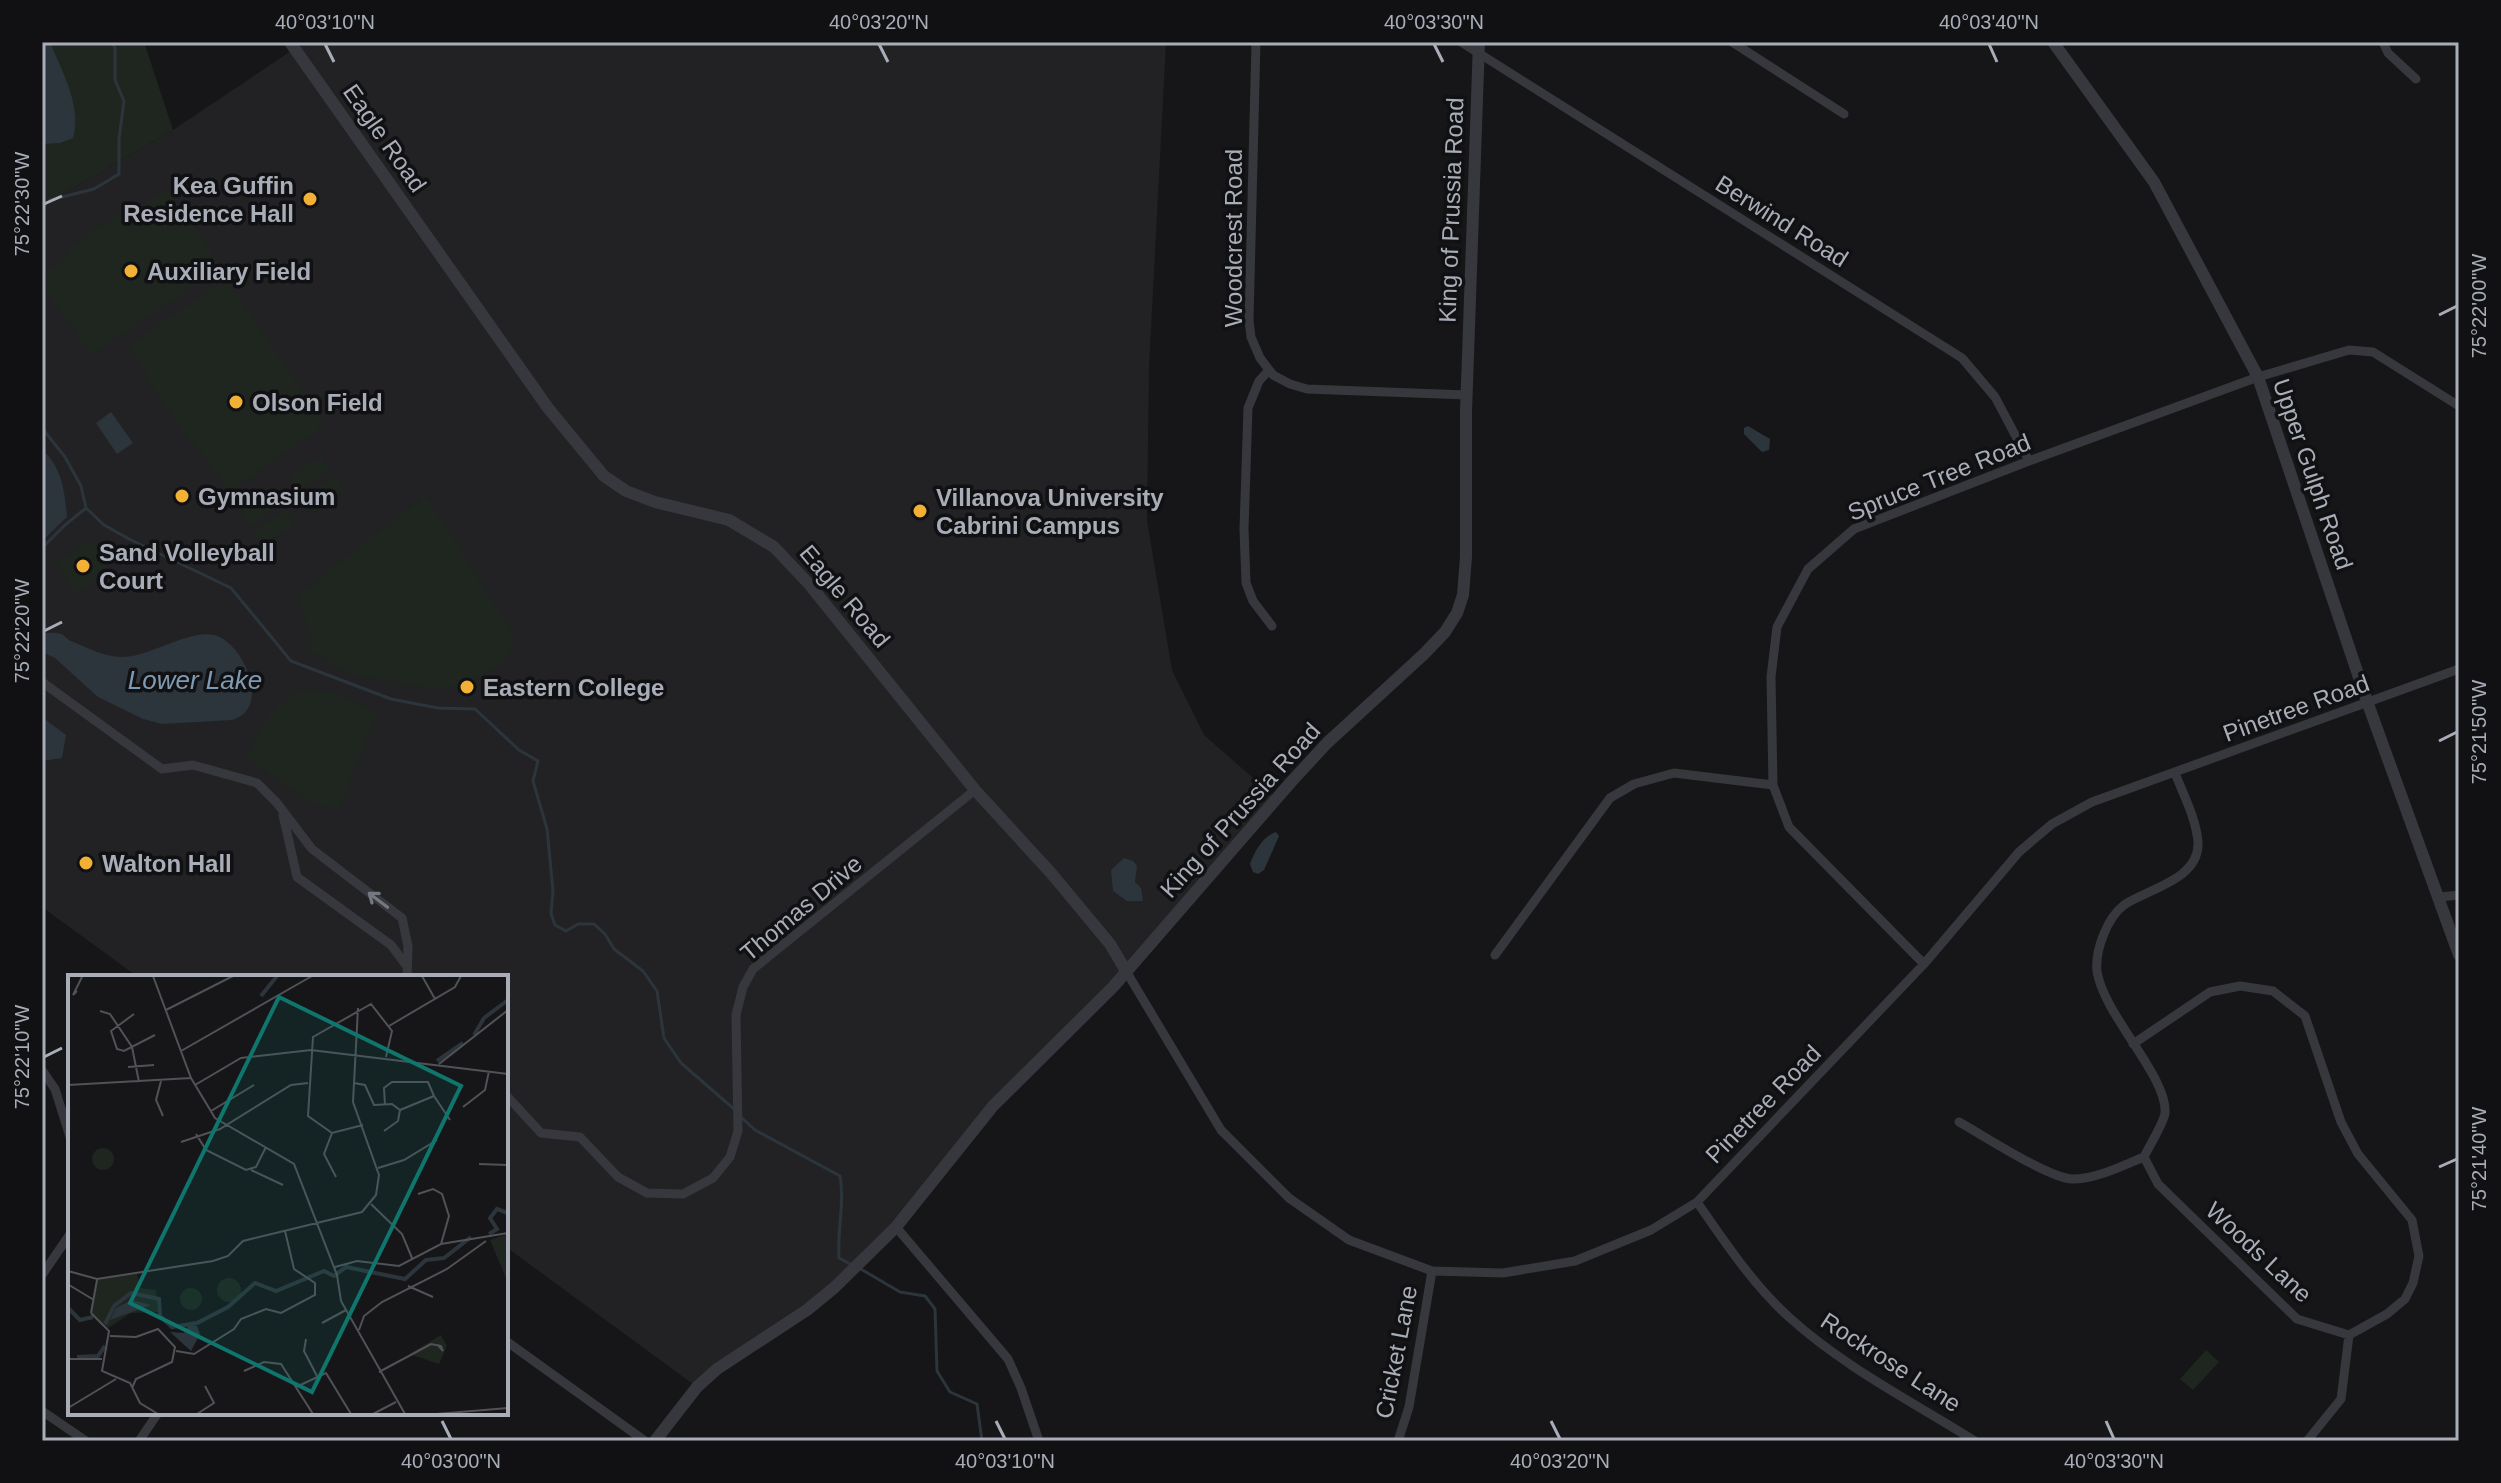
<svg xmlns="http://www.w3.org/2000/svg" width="2501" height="1483" font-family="Helvetica,sans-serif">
	<rect width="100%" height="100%" fill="#161618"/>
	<path fill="#222225" d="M290 42H1166L1149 367 1147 521 1172 670 1204 735 1276 798 1113 987 993 1106 851 1272 697 1387 506 1247V977H138L42 907V206L173 130 294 49Z"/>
	<path fill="#1e261f" d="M42 42H144L173 130 42 206Z
		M168 189 221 267 91 356 42 283V275L67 257 70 247 131 206 140 207Z
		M226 279 325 424 229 492 194 442 190 441 147 379V374L128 346Z
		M321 456 331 470 299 492 290 477Z
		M335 476 345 490 313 512 303 498Z
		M272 489 282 504 250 525 240 511Z
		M424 497 429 499 516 639 503 661 469 684 436 689 352 675 310 651 312 638 296 596Z
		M286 509 295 524 264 545 254 531Z
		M92 540 110 572 75 593 56 561Z
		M313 690 332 692 377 713 339 808C315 812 266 772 246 757 262 725 273 695 313 690Z
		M2206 1350 2219 1362 2193 1390 2180 1379Z"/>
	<path fill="#2c353c" d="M42 42H50C62 72 82 105 73 138L60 143 42 144Z
		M111 412 133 443 117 454 96 423Z
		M1748 426 1770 439 1769 450 1762 452 1744 434V428Z
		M42 450C62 466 65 493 67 517L42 541Z
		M42 633C47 633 56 632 61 634 64 635 67 639 71 641 86 647 106 658 124 657 152 656 187 630 214 635 241 640 274 708 232 720L162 724 143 719 98 697 55 658 42 652Z
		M42 717 66 735 62 758 42 761Z
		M1276 832 1279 836 1264 870 1258 874 1253 872 1250 864C1255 851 1262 837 1276 832Z
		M1124 858 1133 861 1137 866 1135 882 1141 888 1143 901H1127L1113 891 1111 870Z"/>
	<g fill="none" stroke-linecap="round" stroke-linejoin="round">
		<path stroke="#2c353c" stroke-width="3" d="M42 208 50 200 94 189 119 174V139L124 101 115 80V48L112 42
			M42 428 65 457 81 486 86 508 104 525 129 539 231 588 291 661 391 699 438 708 475 709 519 750 538 761 533 781 547 829 553 891 551 914 555 925 566 931 578 924H594L605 934 614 949 643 971 657 991 664 1038 681 1063 734 1109
			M42 548 65 525 86 508
			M742 1118 755 1130 840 1176C845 1203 837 1230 839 1258L852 1265
			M859 1268 900 1292 925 1296 935 1309 937 1371 950 1392 977 1404 982 1441"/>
		<path stroke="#37383d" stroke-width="9" d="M1256 42 1249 320 1251 337 1260 358 1273 375 1290 384 1307 389 1467 395
			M1461 42 1962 358 1995 397 2029 461
			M1732 42 1844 114
			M2383 42 2388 53 2416 79
			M1269 370 1259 381 1248 408 1244 529 1246 583 1253 601 1272 626
			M42 682 162 769 193 765 257 783 277 803 312 849 402 918 408 946 407 977
			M283 815 297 877 391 945 406 965
			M2440 897 2459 895
			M1495 955 1610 798 1634 784 1674 773 1773 785
			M1924 964 1789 827 1773 785 1771 677 1777 627 1808 569 1854 529 2029 461 2258 377 2349 350 2373 352 2459 406
			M1126 971 1221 1130 1289 1198 1349 1240 1432 1271 1503 1273 1575 1261 1651 1230 1697 1202 1924 964 2019 852 2052 824 2092 802 2459 669
			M2133 1044 2210 992 2240 986 2273 991 2305 1016 2341 1122 2358 1154 2412 1220 2419 1256 2413 1283 2405 1299 2387 1314 2349 1335 2297 1319 2158 1184 2144 1157C2149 1146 2164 1123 2165 1113 2168 1077 2103 1014 2097 971 2095 950 2107 918 2124 905 2147 889 2200 880 2198 842 2196 818 2183 794 2175 773
			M42 1070 55 1089 70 1137
			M506 1095 541 1133 580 1137 618 1177 647 1193 683 1194 713 1178 730 1157 738 1131 736 1015 743 987 753 969 975 790
			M1959 1122C1983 1135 2048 1178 2072 1179 2097 1179 2121 1166 2144 1157
			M1697 1202C1725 1242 1753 1285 1790 1318 1844 1367 1913 1402 1975 1441
			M896 1227 1008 1359 1021 1388 1039 1441
			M42 1275 70 1234
			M506 1341 645 1441
			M42 1411 86 1441
			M139 1441 158 1413
			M1398 1441 1409 1407 1432 1271
			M2307 1441 2341 1399 2349 1335"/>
		<path stroke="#37383d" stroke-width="12" d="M290 42 548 408 604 476 626 491 655 502 729 520 774 547 809 584 975 790 1051 873 1110 944 1126 971
			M2053 42 2154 182 2258 377 2368 704 2459 955
			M655 1441 697 1387 717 1369 807 1310 835 1287 896 1227 993 1106 1113 987 1291 782 1327 743 1424 654 1445 632 1457 613 1463 595 1466 557V412L1479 42"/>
	</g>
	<defs><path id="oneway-shaft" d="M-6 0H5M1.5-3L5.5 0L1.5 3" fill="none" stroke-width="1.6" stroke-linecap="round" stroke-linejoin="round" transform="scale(2)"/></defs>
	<use stroke="#757881" href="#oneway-shaft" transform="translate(378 900) rotate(-143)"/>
	<path fill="none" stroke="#a8adb8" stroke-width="3" d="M325 44 334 62M879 44 888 62M1434 44 1443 62M1989 44 1997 62M44 204 62 196M2439 315 2457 306M44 631 62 622M2439 741 2457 732M44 1057 62 1048M2439 1167 2457 1159M442 1421 451 1439M996 1421 1005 1439M1551 1421 1560 1439M2106 1421 2114 1439"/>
	<g fill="#f2b134" stroke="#111113" stroke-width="3">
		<circle cx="310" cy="199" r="8"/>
		<circle cx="131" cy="271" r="8"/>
		<circle cx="236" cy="402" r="8"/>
		<circle cx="182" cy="496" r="8"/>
		<circle cx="920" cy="511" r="8"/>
		<circle cx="83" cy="566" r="8"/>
		<circle cx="467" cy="687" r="8"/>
		<circle cx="86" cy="863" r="8"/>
	</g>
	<g text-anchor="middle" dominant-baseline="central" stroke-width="7" stroke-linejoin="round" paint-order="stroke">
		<g font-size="24" fill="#a8adb8" stroke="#111113">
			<text transform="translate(385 138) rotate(55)">Eagle Road</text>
			<text transform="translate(1451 210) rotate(-88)">King of Prussia Road</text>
			<text transform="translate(1782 221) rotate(32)">Berwind Road</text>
			<text transform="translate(1233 238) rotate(-90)">Woodcrest Road</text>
			<text transform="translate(2313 474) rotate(71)">Upper Gulph Road</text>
			<text transform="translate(1939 477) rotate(-22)">Spruce Tree Road</text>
			<text transform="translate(845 596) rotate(50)">Eagle Road</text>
			<text transform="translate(2296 708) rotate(-20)">Pinetree Road</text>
			<text transform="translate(1240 810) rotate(-48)">King of Prussia Road</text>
			<text transform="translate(801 908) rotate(-40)">Thomas Drive</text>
			<text transform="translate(1763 1104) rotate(-46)">Pinetree Road</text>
			<text transform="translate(2259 1252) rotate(43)">Woods Lane</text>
			<text transform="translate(1396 1352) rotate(-79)">Cricket Lane</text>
			<text transform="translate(1891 1362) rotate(33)">Rockrose Lane</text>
		</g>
		<g font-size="24" font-weight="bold" fill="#a8adb8" stroke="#111113" text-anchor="start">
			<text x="294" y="185" text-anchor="end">Kea Guffin<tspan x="294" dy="28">Residence Hall</tspan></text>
			<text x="147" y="271">Auxiliary Field</text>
			<text x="252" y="402">Olson Field</text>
			<text x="198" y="496">Gymnasium</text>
			<text x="936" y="497">Villanova University<tspan x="936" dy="28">Cabrini Campus</tspan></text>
			<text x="99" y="552">Sand Volleyball<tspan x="99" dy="28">Court</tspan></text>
			<text x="483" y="687">Eastern College</text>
			<text x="102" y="863">Walton Hall</text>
		</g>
		<g font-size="26" font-style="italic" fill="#7f9bb3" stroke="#111113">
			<text x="195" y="680">Lower Lake</text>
		</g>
	</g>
	<g transform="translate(68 975)">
		<rect width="440" height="440" fill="#161618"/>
		<path d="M24 184a11 11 0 1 1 22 0a11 11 0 1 1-22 0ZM440 259V308L422 265ZM69 298 72 313 88 315 90 337 63 338 40 353 23 338 29 304ZM149 315a12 12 0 1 1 24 0a12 12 0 1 1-24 0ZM112 324a11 11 0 1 1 22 0a11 11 0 1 1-22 0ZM373 360 379 371 371 389 341 379Z" fill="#1e261f"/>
		<path d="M64 325 83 330 42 345 48 333ZM121 350 129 351 132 359 123 376 102 357 116 358Z" fill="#2c353c"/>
		<path fill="none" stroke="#2c353c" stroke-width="4" d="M193 21 209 1M406 60 416 43 440 25M369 86 395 68M421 259 429 254 422 243 429 234 440 238M0 333 12 345 25 342M37 349 46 331 63 318 91 324 92 341 104 352 129 348 160 332 187 308 208 316 256 296 266 301 278 292 337 304 358 285 376 283 403 262M9 382 30 381 37 371"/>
		<path fill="none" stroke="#505258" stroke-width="2" d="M85 1 123 103 147 143 226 189 269 300 273 326 337 439M354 1 367 24M9 16 5 20 14 2M98 35 165 1M32 36 42 39 64 72 71 107M66 39 43 56 49 74 56 76 87 60M321 51 387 12 393 1M113 76 244 1M371 89 440 35M60 92 86 90M93 106 88 125 95 141M286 108 297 110 306 130 324 129 332 135 366 121M0 110 123 103M127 110 173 83 243 75 440 99M366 121 382 145M317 130 316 113 324 107H360L366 121M395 132 417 115 421 96M143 136 186 110M295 150 264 158 240 141 245 62 303 29 324 56 318 82M316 156 330 146 332 135M264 158 256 179 268 202M128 159 138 175 178 195 188 192 198 172M113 167 152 154 223 110 240 108M411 189 440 190M310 193 336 185 369 165M183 195 215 210M350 219 365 214 374 219 381 241 373 269M303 229 334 259 344 283M267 292 289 286 331 291 373 269 440 258M0 296 29 304 145 286 160 281 175 266 294 237 308 220 311 200 285 127 290 33M1 310 26 325M340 311 365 322M23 338 41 356 34 396 62 408 72 428 90 439M23 338 29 305M254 348 278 335M291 355 296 341 314 327 379 294 418 266M42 361 68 362 90 354 107 372 104 387 68 404 64 413M238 364 236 376 249 401M108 376 126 379 166 354 173 344 198 334 213 338 247 320V308L226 294 217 256M0 384H34M176 396 196 387 213 389 245 439M311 397 363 369 373 371 375 376 370 370M228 412 258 398 283 439M0 433 48 404M129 439 146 428 137 411M305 439 328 427M368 439 440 433"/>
		<path fill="#0f766e" fill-opacity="0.15" stroke="#0f766e" stroke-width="4" d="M211 22 393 111 244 417 62 328Z"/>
		<rect width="440" height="440" fill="none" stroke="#a8adb8" stroke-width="4"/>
	</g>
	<rect width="2501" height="1483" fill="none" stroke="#111113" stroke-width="88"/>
	<rect x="44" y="44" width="2413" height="1395" fill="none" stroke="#a8adb8" stroke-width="3"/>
	<g font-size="20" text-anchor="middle" fill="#a8adb8">
		<text x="325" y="29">40°03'10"N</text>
		<text x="879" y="29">40°03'20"N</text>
		<text x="1434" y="29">40°03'30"N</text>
		<text x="1989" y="29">40°03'40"N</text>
		<text transform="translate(22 204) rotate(-90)" y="7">75°22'30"W</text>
		<text transform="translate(2479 306) rotate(-90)" y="7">75°22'00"W</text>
		<text transform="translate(22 631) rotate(-90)" y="7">75°22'20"W</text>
		<text transform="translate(2479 732) rotate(-90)" y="7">75°21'50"W</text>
		<text transform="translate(22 1057) rotate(-90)" y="7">75°22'10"W</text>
		<text transform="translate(2479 1159) rotate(-90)" y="7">75°21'40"W</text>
		<text x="451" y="1468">40°03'00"N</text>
		<text x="1005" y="1468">40°03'10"N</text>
		<text x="1560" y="1468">40°03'20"N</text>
		<text x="2114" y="1468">40°03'30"N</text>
	</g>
</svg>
